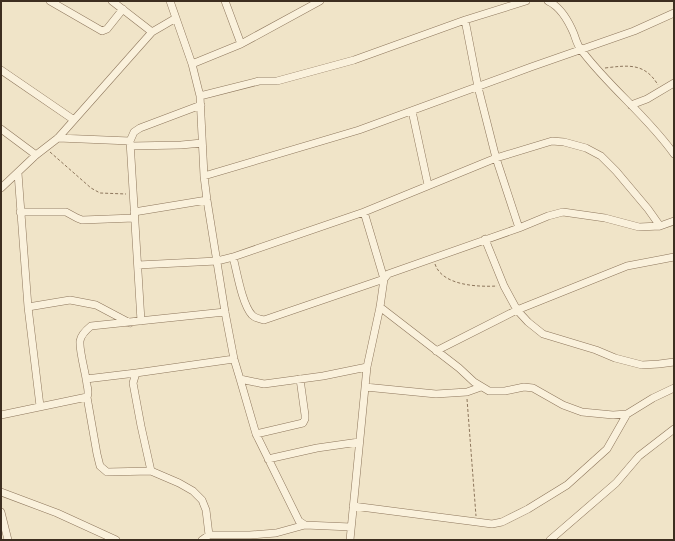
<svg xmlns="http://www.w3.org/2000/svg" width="675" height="541" font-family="'Crimson Pro',serif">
	<rect width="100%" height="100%" fill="#f0e4c8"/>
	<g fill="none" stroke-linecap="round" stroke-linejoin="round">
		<defs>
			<path id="minor" d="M50 1 102 31 107 29 123 9
				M112 1 152 32
				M170 1 192 64 200 96 204 176 207 200 225 312 234 359 240 379 256 434 299 521 305 525
				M225 1 241 44
				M548 1C561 7 569 22 574 34 576 40 578 47 582 51 610 88 647 116 674 154
				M465 20 478 87 496 158 519 228
				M192 64 241 44 320 1
				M1 70 74 120
				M200 96 259 81H277L354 60 465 20 526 1
				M631 105 647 99 674 83
				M412 111 428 185
				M1 129 36 155
				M58 138 130 141
				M131 146 181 145 202 143
				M18 173 28 307 40 406
				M204 176 359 130 531 67 634 31 674 13
				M1 188 36 155 58 138 152 32 176 18
				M20 212H66L77 218 82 220 134 218
				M134 212 207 200
				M485 239 504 286 517 310 528 322 543 334 596 350 615 358 642 365 659 364 674 362
				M233 257C237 272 242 304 252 315 255 318 259 319 264 320L384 279 388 274 519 228 548 216 563 212 605 218 639 227 660 226 674 221
				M138 265 217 261 233 257 364 212 496 158 552 141 564 142 586 148 601 156 616 171 648 209 660 226
				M28 307 70 300 96 305 130 323
				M380 307 459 368 474 382 489 391H505L524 387 533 388 563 405 582 412 613 415 627 414 653 398 674 388
				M141 321 130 141 134 132 140 128 201 105
				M436 351 517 310 627 266 674 257
				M136 373 133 383 141 426 151 471
				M86 379 136 373 234 359
				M240 379 264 384 323 376 367 367
				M365 387 436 394 467 392 481 387
				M1 415 87 397
				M256 434 303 423 305 419V415L300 379
				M268 459 317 448 359 442
				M1 492 57 513 116 540
				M353 506 477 522 492 524 502 522 528 509 567 485 607 449 627 414
				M1 512 8 540
				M209 535 206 510 202 500 193 491 179 483 151 471 107 472 100 466 97 454 87 397C89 393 88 389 87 385 86 374 79 351 80 341 81 335 86 330 91 326L225 312
				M202 540 209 535H250L276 533 305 525 351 527
				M350 540 367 367 380 307 384 279 364 212
				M550 540 616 483 639 456 674 429"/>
		</defs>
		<use href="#minor" stroke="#8d765c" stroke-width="8"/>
		<path stroke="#8d765c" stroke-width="1" stroke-dasharray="3 2" stroke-linecap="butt" d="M605 68C629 65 645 63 658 85
			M50 152 91 188 100 193 126 194
			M435 264C442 286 479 287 497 286
			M467 399 476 516"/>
		<use href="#minor" stroke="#faf1dc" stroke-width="7"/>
	</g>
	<rect width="675" height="541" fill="none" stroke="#3d2e20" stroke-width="4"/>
</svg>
